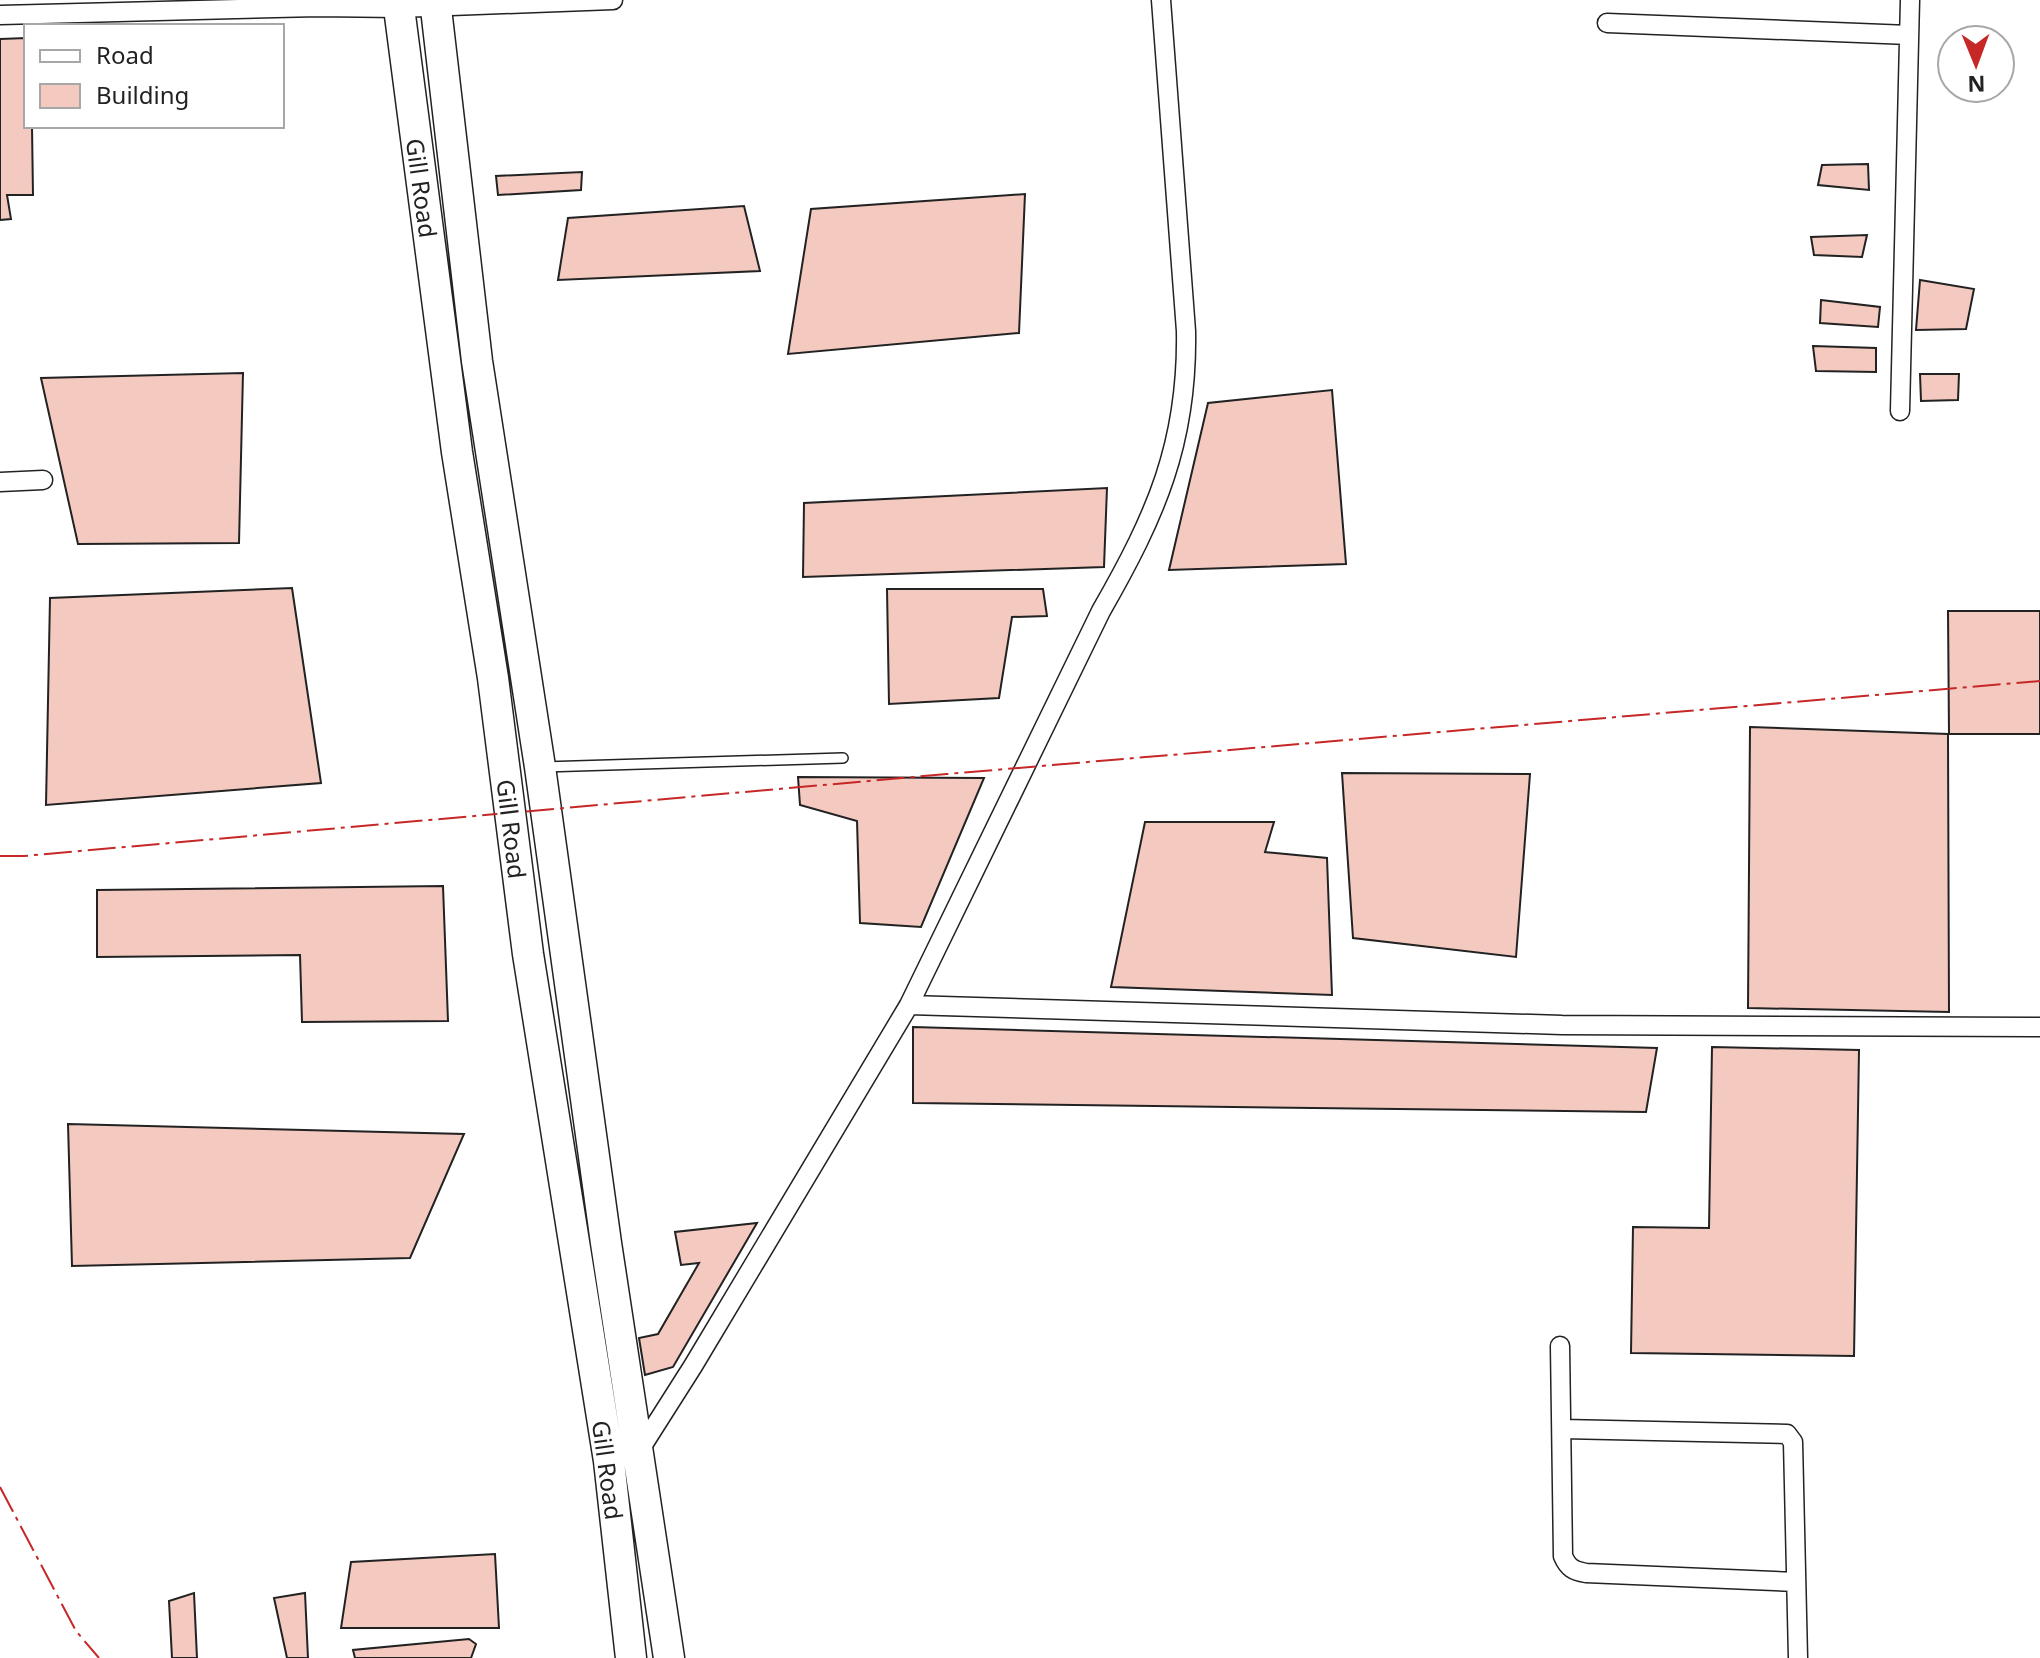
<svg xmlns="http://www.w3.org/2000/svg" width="2040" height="1658" font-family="'Noto Sans',sans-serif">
	<rect width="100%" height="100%" fill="#fff"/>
	<path fill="#f3c9c0" stroke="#222" stroke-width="2" d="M26 38V126H32L33 195H7L11 219 0 220V39Z
		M1868 164 1869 190 1818 185 1822 165Z
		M582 172 581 190 498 195 496 176Z
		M1025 194 1019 333 788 354 811 209Z
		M744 206 760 271 558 280 568 218Z
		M1867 235 1862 257 1814 255 1811 237Z
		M1920 280 1974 289 1966 329 1916 330Z
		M1821 300 1880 307 1878 327 1820 323Z
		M1813 346 1876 348V372L1816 371Z
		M243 373 239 543 78 544 41 378Z
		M1920 374H1959L1958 400 1921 401Z
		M1332 390 1346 564 1169 570 1208 403Z
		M1107 488 1104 567 803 577 804 503Z
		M292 588 321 783 46 805 50 598Z
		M887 589H1043L1047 616 1012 617 999 698 889 704Z
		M1948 611H2040V734H1949Z
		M1750 727 1948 734 1949 1012 1748 1008Z
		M1342 773 1530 774 1516 957 1353 938Z
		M798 777 984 778 921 927 860 923 857 821 800 805Z
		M1145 822H1274L1265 852 1327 858 1332 995 1111 987Z
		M443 886 448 1021 302 1022 300 955 97 957V890Z
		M913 1027 1657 1048 1646 1112 913 1103Z
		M1712 1047 1859 1050 1854 1356 1631 1353 1633 1227 1709 1228Z
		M68 1124 464 1134 410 1258 72 1266Z
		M757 1223 673 1367 645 1375 639 1338 658 1334 699 1263 681 1265 675 1232Z
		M495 1554 499 1628H341L351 1562Z
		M194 1593 197 1658H172L169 1601Z
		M305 1593 308 1658H287L274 1598Z
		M469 1639 476 1644 471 1658H355L353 1650Z"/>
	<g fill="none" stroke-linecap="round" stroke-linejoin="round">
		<defs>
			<path id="lane" d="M543 767 843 758"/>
			<path id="street" d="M1161 0 1186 331C1188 443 1156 515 1101 611L909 1005 1562 1025 2040 1027
				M0 15 318 7 399 8 613 0
				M1607 23 1909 35
				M1900 411 1910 0
				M0 482 43 480
				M1560 1346 1563 1556C1568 1568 1574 1571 1586 1573L1796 1582
				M1563 1429 1787 1434 1793 1442 1798 1658
				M639 1451 693 1366 909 1005"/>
			<path id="primary" d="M398 0 457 452 493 678 528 954 609 1461 631 1658
				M435 0 477 361 540 767 606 1243 669 1658"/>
		</defs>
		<use href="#lane" stroke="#222" stroke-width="12"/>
		<use href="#street" stroke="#222" stroke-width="21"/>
		<use href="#primary" stroke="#222" stroke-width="33"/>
		<use href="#lane" stroke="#fff" stroke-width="9"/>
		<use href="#street" stroke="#fff" stroke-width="18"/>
		<use href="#primary" stroke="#fff" stroke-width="30"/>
		<path stroke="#c62828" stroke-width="2" stroke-dasharray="28 6 4 6" stroke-linecap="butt" d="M0 856H24L947 774 2040 681
			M0 1487 76 1631 99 1658"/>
	</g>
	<g text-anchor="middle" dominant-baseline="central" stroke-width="6" stroke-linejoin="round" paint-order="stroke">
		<g font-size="24" fill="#222" stroke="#fff">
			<text transform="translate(422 188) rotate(82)">Gill Road</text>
			<text transform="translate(512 829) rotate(83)">Gill Road</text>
			<text transform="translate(608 1470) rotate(82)">Gill Road</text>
		</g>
	</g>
	<rect x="24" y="24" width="260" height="104" fill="#ffffff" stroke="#a7a7a7" stroke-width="2"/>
	<rect x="40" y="50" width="40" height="12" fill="#ffffff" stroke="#a7a7a7" stroke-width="2"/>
	<text x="96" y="64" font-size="24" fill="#222222">Road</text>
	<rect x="40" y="84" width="40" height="24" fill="#f3c9c0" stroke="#a7a7a7" stroke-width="2"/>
	<text x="96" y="104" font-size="24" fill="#222222">Building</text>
	<g transform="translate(1976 64) rotate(179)"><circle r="38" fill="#ffffff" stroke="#a7a7a7" stroke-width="2"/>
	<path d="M0-6L14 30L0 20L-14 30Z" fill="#c62828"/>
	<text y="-12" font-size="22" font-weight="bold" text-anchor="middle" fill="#222222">N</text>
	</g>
</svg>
